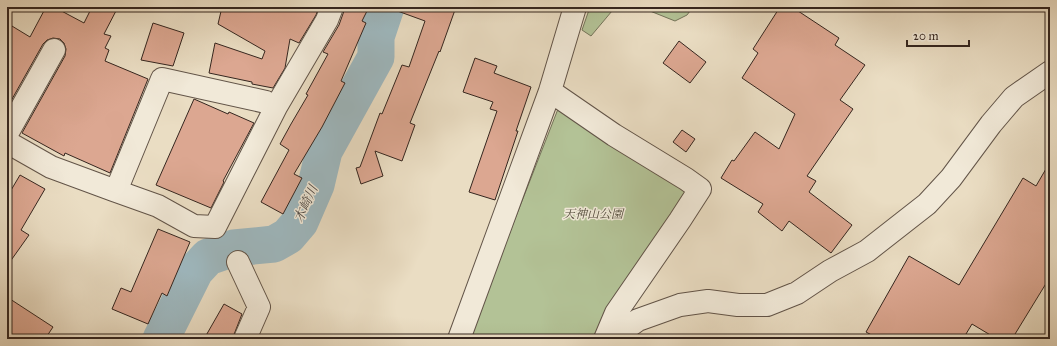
<svg xmlns="http://www.w3.org/2000/svg" width="1057" height="346" font-family="'IM FELL Great Primer','Noto Serif JP',serif">
	<rect width="100%" height="100%" fill="#eaddc3"/>
	<filter id="stains"><feTurbulence type="fractalNoise" baseFrequency=".005" numOctaves="4"/><feColorMatrix values="0 0 0 0 .2 0 0 0 0 .09 0 0 0 0 .02 0 0 0 .5 -.17"/></filter>
	<radialGradient id="worn" r=".72"><stop offset=".6" stop-color="#630" stop-opacity="0"/><stop offset="1" stop-color="#630" stop-opacity=".3"/></radialGradient>
	<path fill="#b3c296" stroke="#74745a" d="M590 7H639L612 11 591 36 582 30Z
		M640 7H693L687 15 675 21Z
		M558 109 690 191 598 339H468Z"/>
	<g fill="none" stroke-linecap="round" stroke-linejoin="round">
		<path stroke="#9eb8bf" stroke-width="37" d="M161 339 195 271 208 257 234 248 274 244 288 236 300 222 316 185 324 151 376 57V37L386 7"/>
	</g>
	<path fill="#dca791" stroke="#35261f" d="M46 7H54L84 23 92 7H118L104 34 111 36 105 48 109 50 105 61 148 79 110 173 65 153 64 156 22 133 65 56 66 49 64 43 60 39 53 38 47 40 43 44 7 108V23L30 37Z
		M222 7H319L316 15 299 43 290 39 285 68 273 88 252 84V82L209 73 215 43 262 59 265 51 218 24Z
		M344 7H369L362 21 366 23 341 81 345 83 322 127 294 174 302 178 283 214 261 202 289 150 280 144 291 124 308 95 306 94 328 54 323 52 339 25 344 11Z
		M392 7H456L440 52 439 51 410 123 415 125 402 161 375 151 383 176 361 184 356 168 360 167 380 113 382 114 402 65 409 67 425 21 392 9Z
		M780 7H792L839 38 835 45 865 65 840 100 853 109 807 176 816 181 809 192 852 225 831 253 789 221 782 231 758 212 763 204 721 178 732 160 734 161 755 132 779 149 795 114 742 78 758 53 753 49Z
		M153 23 184 33 173 66 141 60Z
		M679 41 706 62 690 83 663 63Z
		M475 58 497 66 494 73 531 87 516 131H518L495 200 469 192 497 111 490 109 493 102 463 92Z
		M194 99 228 114 229 112 254 123 223 181 224 182 211 208 156 185Z
		M682 130 695 139 686 152 673 142Z
		M1050 162V277L1012 339H997L972 324 963 339H879L866 332 909 256 959 285 1023 178 1036 186Z
		M20 175 45 189 21 230 29 235 7 266V197Z
		M158 229 190 242 167 296 162 293 148 324 112 309 121 288 131 292Z
		M7 297 53 327 45 339H7Z
		M224 304 242 314 233 337 232 339H204Z"/>
	<g fill="none" stroke-linecap="round" stroke-linejoin="round">
		<defs>
			<path id="minor" d="M550 91 614 135 686 179 700 189 680 220 616 313 605 339
				M7 134 54 50
				M7 142 51 167 116 191 162 79 266 102 276 107
				M116 191 158 206 194 226 215 227 276 107 327 20 332 7
				M238 262 259 307 245 339
				M459 339 550 91 575 7
				M611 339 638 320 680 305 708 301 738 305H767L797 293 830 271 867 251 927 204 951 178 991 124 1014 97 1050 72"/>
		</defs>
		<use href="#minor" stroke="#625448" stroke-width="24"/>
		<use href="#minor" stroke="#f1e9d8" stroke-width="22"/>
	</g>
	<g text-anchor="middle" dominant-baseline="central" stroke-width="3" stroke-linejoin="round" paint-order="stroke">
		<g font-size="12" font-style="italic" fill="#544d3d" stroke="#f1e9d8">
			<text x="593" y="214">天神山公園</text>
		</g>
		<g font-size="13" font-style="italic" fill="#4f4a47" stroke="#f1e9d8">
			<text transform="translate(306 204) rotate(-65)">木崎川</text>
		</g>
	</g>
	<rect width="1057" height="346" fill="none" stroke="#eaddc3" stroke-width="24"/>
	<rect x="8" y="8" width="1041" height="330" fill="none" stroke="#35261f" stroke-width="2"/>
	<rect x="12" y="12" width="1033" height="322" fill="none" stroke="#35261f"/>
	<path d="M907 40v6h62v-6" fill="none" stroke="#35261f" stroke-width="2"/>
	<text x="913" y="40" font-size="12" fill="#35261f" stroke="#f1e9d8" stroke-width="3" paint-order="stroke">20 m</text>
	<rect width="100%" height="100%" filter="url(#stains)"/>
	<rect width="100%" height="100%" fill="url(#worn)"/>
</svg>
